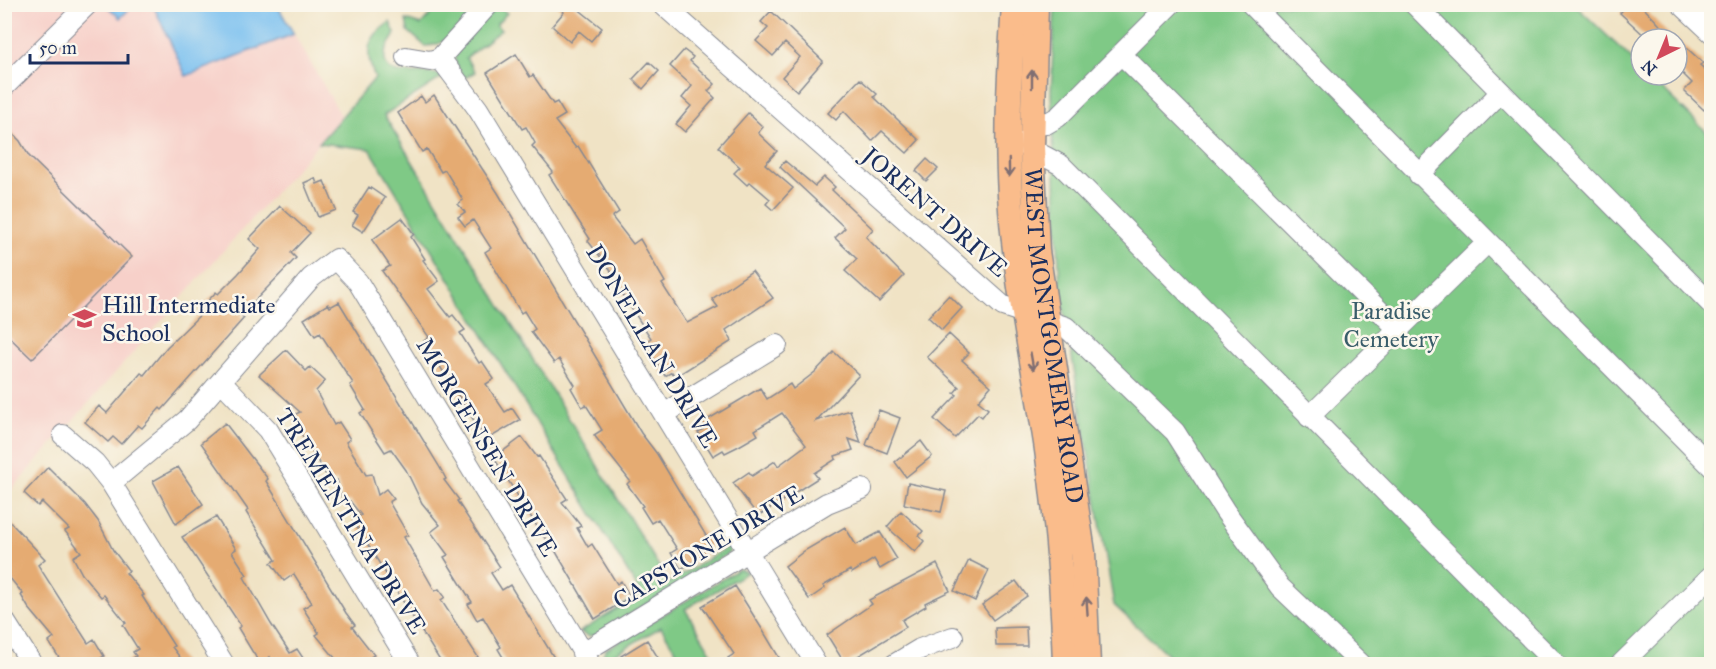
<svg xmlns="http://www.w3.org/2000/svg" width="1716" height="669" font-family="'IM FELL Great Primer',serif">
	<rect width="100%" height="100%" fill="#fbf7ec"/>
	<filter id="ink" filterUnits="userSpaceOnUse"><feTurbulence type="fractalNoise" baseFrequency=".0167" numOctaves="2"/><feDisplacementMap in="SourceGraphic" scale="12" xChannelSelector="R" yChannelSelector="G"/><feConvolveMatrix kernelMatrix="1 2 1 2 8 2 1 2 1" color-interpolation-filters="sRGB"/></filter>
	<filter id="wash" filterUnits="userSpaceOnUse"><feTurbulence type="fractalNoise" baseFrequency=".008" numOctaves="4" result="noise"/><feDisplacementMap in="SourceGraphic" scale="24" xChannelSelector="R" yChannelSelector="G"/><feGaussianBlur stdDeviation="1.35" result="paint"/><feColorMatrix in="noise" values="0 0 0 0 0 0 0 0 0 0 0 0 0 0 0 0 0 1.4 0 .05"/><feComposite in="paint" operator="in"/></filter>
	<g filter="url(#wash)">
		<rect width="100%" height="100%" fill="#f0e3c5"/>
		<path fill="#f7d0c9" d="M5 5H106L120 18 134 5H153L187 76 294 34 342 117 6 496Z"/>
		<path fill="#7fc986" stroke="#4d7c72" stroke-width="1.5" d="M440 5H480C464 23 451 46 425 46L408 31 406 20 421 25Z
			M1055 5H1575L1641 68V75H1648L1711 136V664H1178L1114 605 1060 287 1051 93Z
			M498 6 507 13 496 25 501 30 466 58 475 72 465 78C461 72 454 65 455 57 458 44 489 16 498 6Z
			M390 22 395 33C393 41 385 46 385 55 381 85 430 66 443 77L384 115 669 583 731 545 729 553 597 635 588 636 580 632 641 594 370 149 319 143 375 78C364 51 366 38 390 22Z
			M739 569 748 572 685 609 718 664H684L661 627 599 663 606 649Z"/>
		<path fill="#79c0f0" stroke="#4a78a7" stroke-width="1.5" d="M106 5H134L120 18Z
			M153 5H277L294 34 186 76Z"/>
		<g id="blocks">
			<path fill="#e5ab72" d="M555 4H572L602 28 591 41 579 31 570 42 552 26 564 12Z
				M1628 4H1640L1673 39H1648L1620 13Z
				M771 11 823 61 797 91 782 77 800 57 785 43 773 56 756 41 768 28 761 22Z
				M1677 39 1703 63 1700 65 1712 76V102L1704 110 1684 91 1692 83 1677 68Z
				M684 50 693 57 690 61 715 84 708 91 715 98 685 132 676 124 691 106 682 98 692 86 670 66Z
				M516 54 530 77 533 75 553 104 557 102 565 115 555 121 576 148 578 146 619 212 612 217 633 244 640 239 665 282 662 284 687 323 718 307 712 299 752 271 773 298 726 330 732 341 675 377 672 372 665 376 644 343 651 338 621 293 610 269 588 241 590 239 549 175 553 172 532 146 535 143 526 127 522 129 487 73Z
				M649 62 659 71 643 89 633 79Z
				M860 79 877 94 874 97 919 140 907 153 882 131 872 141 844 111 836 120 828 113Z
				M434 95 498 193 641 433 657 454 711 544 702 550 705 555 681 569 671 553 677 549 658 519 651 523 641 507 643 506 627 484 630 481 594 435 602 430 586 405 582 407 571 388 575 385 559 359 554 363 531 332 535 329 524 311 521 313 485 252 491 248 473 220 465 226 458 217 465 212 458 204 463 200 445 170 441 172 427 149 422 152 398 113 421 96 425 102Z
				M748 113 763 127 758 133 777 151 765 164 793 188 773 210 766 204 770 199 750 182 747 185 734 173 740 167 718 147Z
				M4 125 20 141 29 156 132 257 32 359 4 332Z
				M927 159 938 169 926 181 916 171Z
				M785 161 815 186 824 177 835 187 832 190 873 229 866 237 904 276 879 302 845 271 857 259 835 238 845 228 780 167Z
				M315 178 317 184 324 181 336 210 318 217 304 183Z
				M369 187 385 198 363 232 352 225 358 215 353 212Z
				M280 206 310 233 291 253 296 258 241 315 244 318 162 410 160 408 142 428 138 425 121 444 113 437 108 442 85 422 99 406 107 413 141 373 144 375 167 347 206 309 203 306 216 292 218 294 238 274 260 249 249 239Z
				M402 218 414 234 411 237 425 259 423 260 439 281 428 289 450 317 453 315 465 330 460 333 479 363 482 361 494 379 486 384 505 412 512 408 520 420 486 440 424 341 429 337 382 271 390 266 372 240Z
				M949 295 962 308 942 330 928 317Z
				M339 302 439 466 446 479 444 480 459 500 457 501 500 567 491 573 502 590 510 585 556 661 550 664H507L498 649 501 647 483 617 477 620 468 604 472 602 444 557 448 555 431 532 440 525 422 503 406 470 391 449 385 452 370 429 360 413 365 410 350 385 353 383 320 333 315 336 304 319 328 304 330 307Z
				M949 334 969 353 962 360 991 386 978 401 988 409 982 417 978 414 955 438 934 419 957 395 954 393 959 387 927 357Z
				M286 350 306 371 310 367 325 381 316 391 334 425 339 422 350 439 346 442 366 475 372 474 378 495 386 489 394 499 389 502 408 535 404 537 435 591 439 589 445 597 441 600 478 657 475 659 478 664H442L353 521 361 515 350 501 343 502 337 480 331 483 303 437 292 416 300 412 259 375Z
				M834 352 859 375 816 421 850 410 861 443 849 439 853 450 835 456 836 459 814 473 818 478 758 516 733 483 749 472 752 476 775 461 778 466 806 445 782 413 755 430 758 435 739 446 725 453 723 450 713 456 698 432 705 428 702 423 760 388 767 399 790 384 793 389 815 372Z
				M879 410 900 418 887 453 866 445Z
				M225 423 268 479 266 481 346 613 355 625 352 627 374 655 369 658 373 664H340L316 635 319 633 303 608 312 603 294 574 284 581 271 563 276 560 246 512 248 510 201 443Z
				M522 437 537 457 539 456 567 499 562 502 581 526 577 528 588 547 592 544 617 584 621 581 630 597 595 619 552 545 543 536 494 458Z
				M921 441 932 456 906 477 895 462Z
				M48 467 85 504 98 521 113 550 129 571 126 573 144 595 142 596 174 646 172 647 185 664H124L136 656 133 652 138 649 123 625 126 623 104 595 101 597 82 574 73 557 81 552 65 531 69 529 42 502 38 506 24 493Z
				M178 467 203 504 176 524 153 481Z
				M908 483 946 491 941 512 904 504Z
				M901 511 923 531 919 536 924 541 915 552 887 527Z
				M216 517 236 549 232 552 247 575 244 577 271 624 290 653 297 649 307 664H272L270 657 260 663 252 651 238 628 241 626 182 537Z
				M10 522 45 559 38 565 88 643 94 639 104 656 101 658 105 664H63L49 642 54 638 28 607 21 595 23 594 4 571V527Z
				M845 527 856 545 880 532 897 559 880 569 874 559 852 573 850 570 823 586 825 588 809 599 785 566 804 551Z
				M969 560 989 570 975 601 954 591Z
				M937 564 950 591 925 603 926 606 902 620 906 627 845 664 827 635 872 604 869 600Z
				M1016 581 1027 596 993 620 982 605Z
				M735 586 762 629 783 664H733L728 658 734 654 702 606Z
				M1026 627 1027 646H996L995 628Z
				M647 640 662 664H627L621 656Z"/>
		</g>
	</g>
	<g filter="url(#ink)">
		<use href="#blocks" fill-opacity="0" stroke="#868992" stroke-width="1.5"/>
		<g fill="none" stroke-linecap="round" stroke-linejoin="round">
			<defs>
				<path id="minor" d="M662 4 1003 306 1066 327 1175 432 1225 511 1280 587 1361 664
					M1251 4 1712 467
					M1414 4 1712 305
					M1681 4 1712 33
					M1121 54 1400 331
					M406 57 430 61 440 58 489 4
					M440 58 478 109 816 664
					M4 87 88 4
					M1032 125 1046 124 1058 117 1171 4
					M1020 143 1061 165 1556 664
					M1419 175 1501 92
					M221 381 268 430 410 664
					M664 414 777 345
					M1309 417 1488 242
					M63 435 95 463 111 483 224 664
					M111 483 187 420 311 278 336 259 358 282 590 664
					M4 620 32 664
					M582 653 827 503 862 489
					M895 664 920 649 953 637
					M1621 664 1712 575"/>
				<g id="major">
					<path d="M1014 4C1010 68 1006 132 1010 195 1015 279 1033 360 1046 443 1057 516 1063 590 1065 664"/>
					<path id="s1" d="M1036 4 1032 147 1037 251 1083 552 1088 664"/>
				</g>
			</defs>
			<use href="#minor" stroke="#868992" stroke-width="22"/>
			<use href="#major" stroke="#868992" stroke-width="27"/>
			<use href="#minor" stroke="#fff" stroke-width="20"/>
			<use href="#major" stroke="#fabc8b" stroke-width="24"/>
		</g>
		<defs><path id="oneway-shaft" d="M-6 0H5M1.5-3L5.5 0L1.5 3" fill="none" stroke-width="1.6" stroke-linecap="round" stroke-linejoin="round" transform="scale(1.5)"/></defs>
		<g stroke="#7f6e72">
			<use href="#oneway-shaft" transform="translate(1032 79) rotate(-90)"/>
			<use href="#oneway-shaft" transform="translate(1009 168) rotate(89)"/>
			<use href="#oneway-shaft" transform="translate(1032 361) rotate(80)"/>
			<use href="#oneway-shaft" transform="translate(1087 606) rotate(-94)"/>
		</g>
	</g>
	<defs>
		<symbol id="school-bare" viewBox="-9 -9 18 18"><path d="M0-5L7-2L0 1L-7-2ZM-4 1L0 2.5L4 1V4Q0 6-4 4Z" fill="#d1495b" stroke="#fbf7ec" stroke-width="2.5" paint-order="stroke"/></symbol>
	</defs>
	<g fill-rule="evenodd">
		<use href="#school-bare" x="68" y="302" width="33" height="33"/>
	</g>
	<g text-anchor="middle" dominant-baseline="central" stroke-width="5" stroke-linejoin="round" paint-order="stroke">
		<g font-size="24" fill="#1b2f5e" stroke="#fbf7ec">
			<text transform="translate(935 212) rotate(41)">JORENT DRIVE</text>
			<text stroke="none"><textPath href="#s1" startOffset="333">WEST MONTGOMERY ROAD</textPath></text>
			<text transform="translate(652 346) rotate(59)">DONELLAN DRIVE</text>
			<text transform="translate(487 447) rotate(59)">MORGENSEN DRIVE</text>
			<text transform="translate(351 521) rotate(58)">TREMENTINA DRIVE</text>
			<text transform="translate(708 547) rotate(-31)">CAPSTONE DRIVE</text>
		</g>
		<g font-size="24" fill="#1b2f5e" stroke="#fbf7ec" text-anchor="start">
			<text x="102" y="305">Hill Intermediate<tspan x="102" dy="28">School</tspan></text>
		</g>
		<g font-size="24" fill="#395d6a" stroke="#fbf7ec">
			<text x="1391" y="311">Paradise<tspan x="1391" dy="28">Cemetery</tspan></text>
		</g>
	</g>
	<rect width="1716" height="669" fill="none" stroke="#fbf7ec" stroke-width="24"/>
	<g transform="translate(1659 57) rotate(223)"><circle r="28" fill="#fbf7ec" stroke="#a1a7b3" stroke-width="1.5"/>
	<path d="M0-4.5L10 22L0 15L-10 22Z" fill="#d1495b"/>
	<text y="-9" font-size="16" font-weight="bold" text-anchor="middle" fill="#1b2f5e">N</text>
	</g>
	<path d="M30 54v9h98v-9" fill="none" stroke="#1b2f5e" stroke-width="3"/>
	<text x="39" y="54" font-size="18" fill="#1b2f5e" stroke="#fbf7ec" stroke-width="4.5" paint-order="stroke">50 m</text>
</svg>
